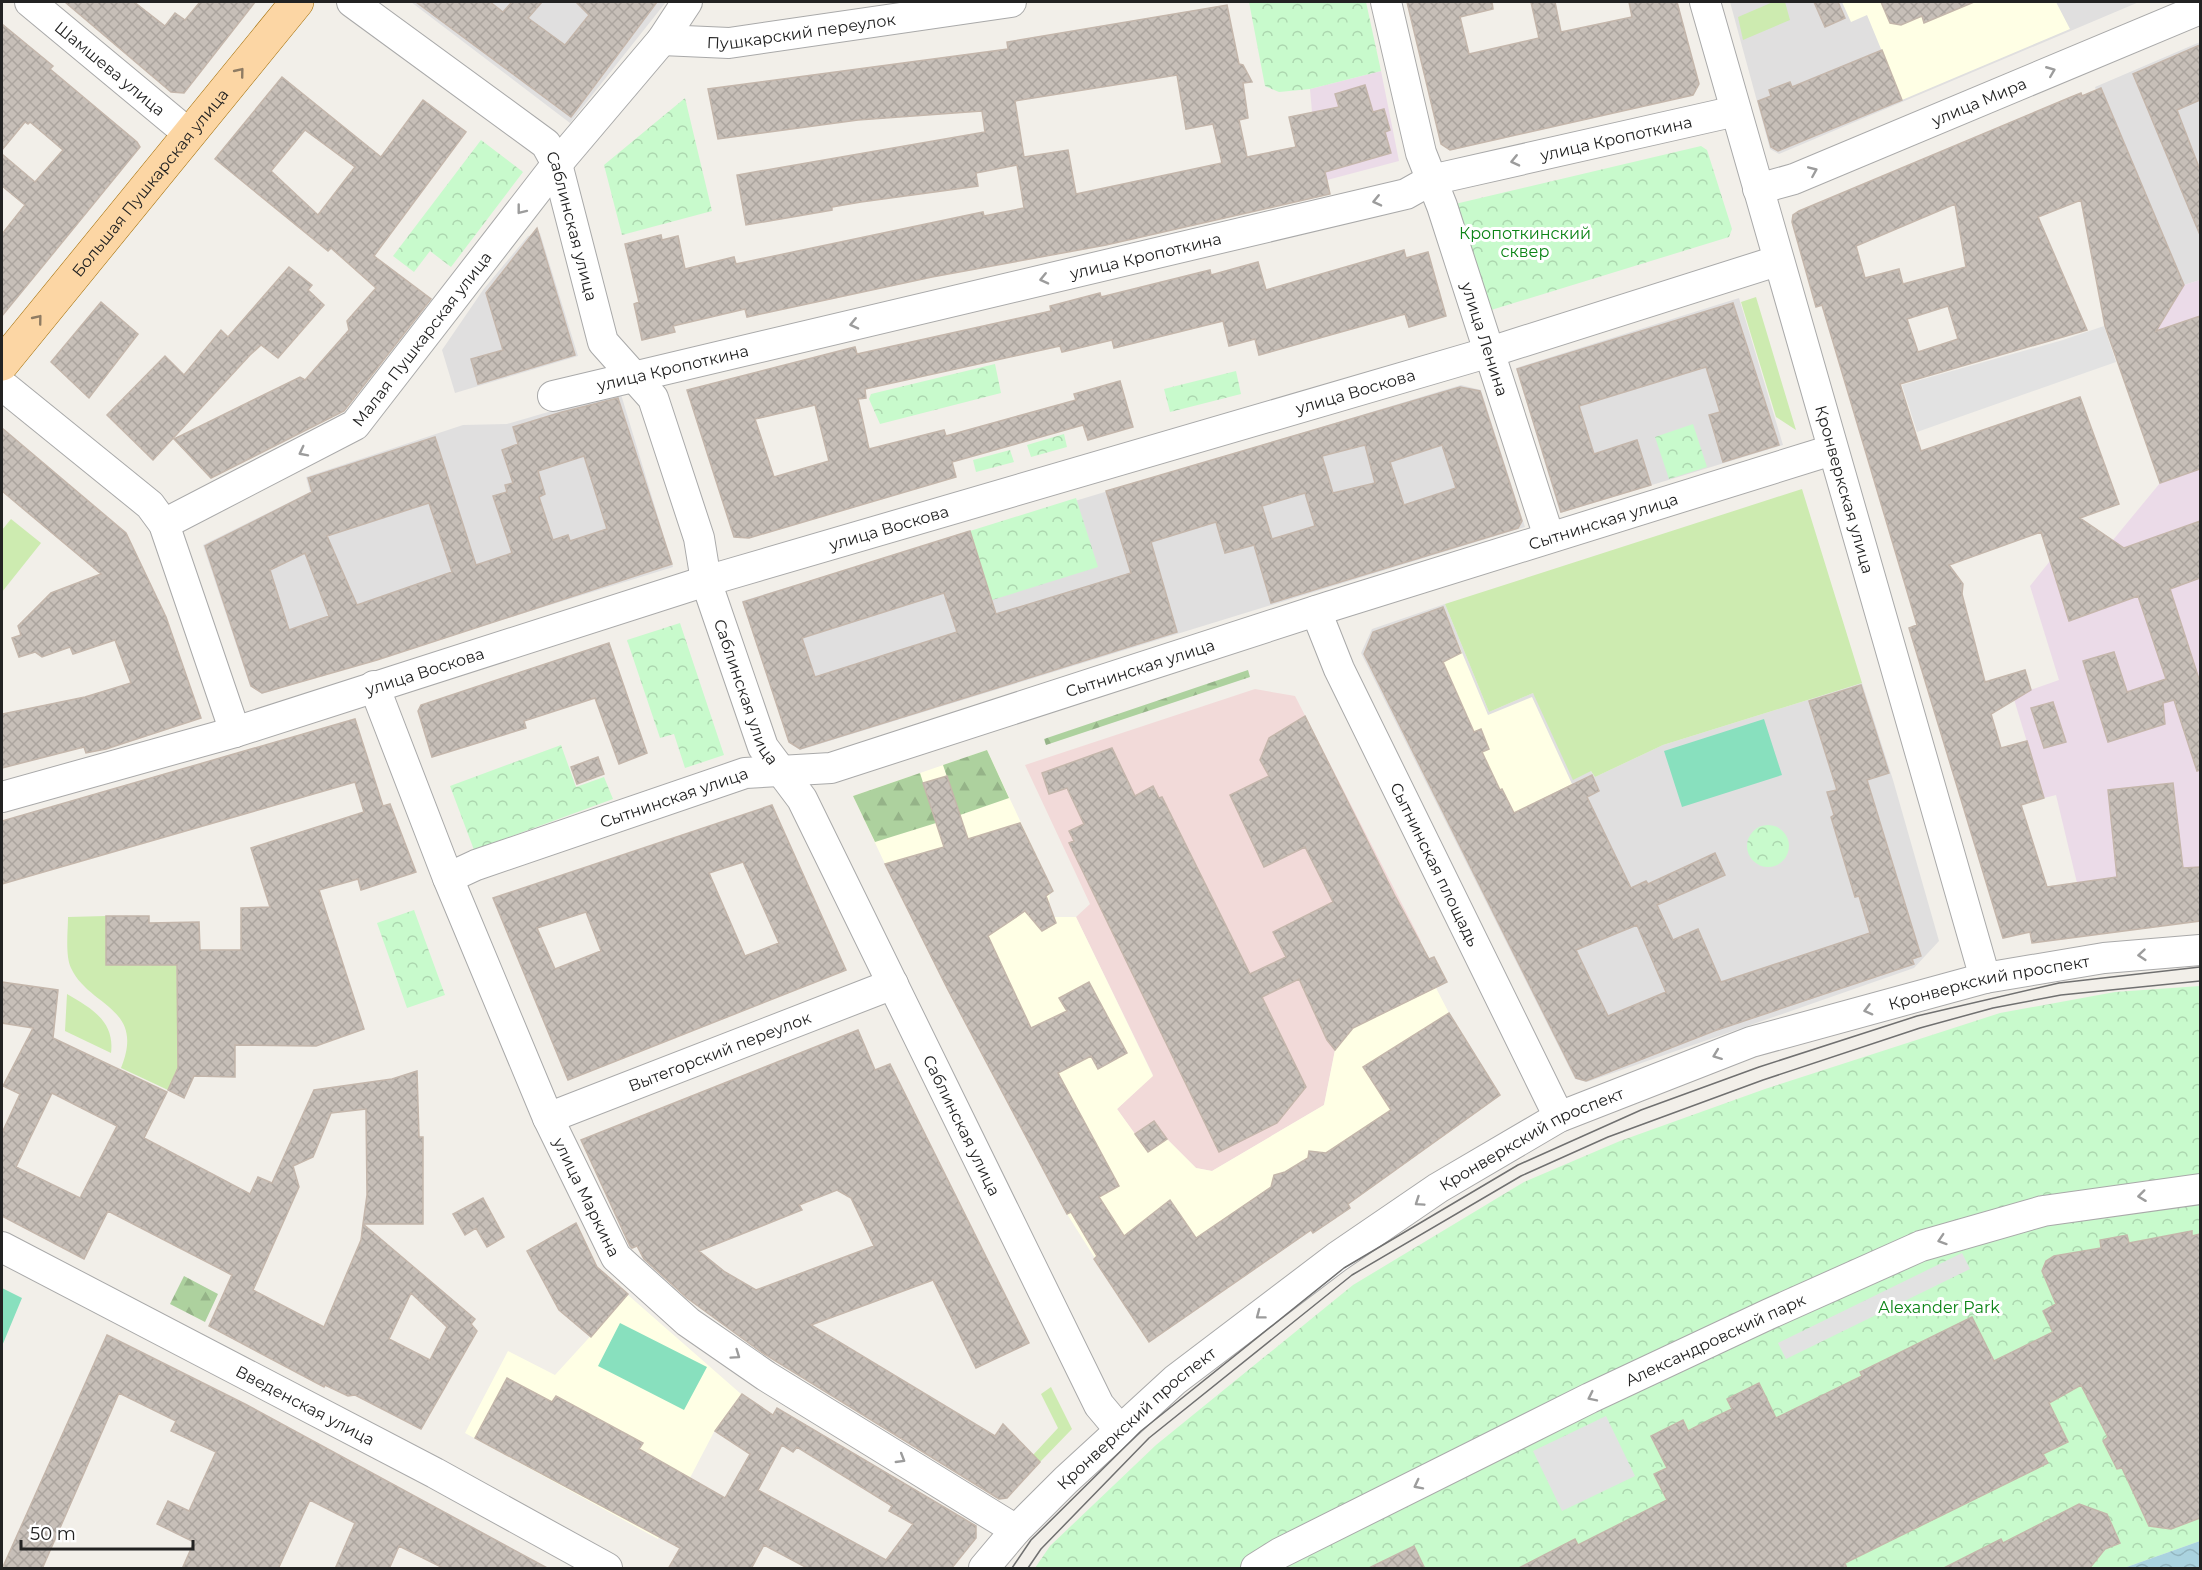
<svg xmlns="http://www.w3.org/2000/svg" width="2202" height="1570" font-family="Montserrat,sans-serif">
	<defs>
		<pattern id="forest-firs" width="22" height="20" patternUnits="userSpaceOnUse" patternTransform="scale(1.5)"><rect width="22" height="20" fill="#add19e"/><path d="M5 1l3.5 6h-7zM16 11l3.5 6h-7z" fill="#95b388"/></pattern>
		<pattern id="park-crowns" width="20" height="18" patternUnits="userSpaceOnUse" patternTransform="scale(1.5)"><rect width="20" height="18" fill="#c8facc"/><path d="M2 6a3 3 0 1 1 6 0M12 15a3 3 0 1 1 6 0" fill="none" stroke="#acd6af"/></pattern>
		<pattern id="water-waves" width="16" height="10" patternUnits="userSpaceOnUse" patternTransform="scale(1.5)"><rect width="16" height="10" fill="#aad3df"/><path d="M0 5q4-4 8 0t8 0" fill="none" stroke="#92b5bf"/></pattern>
		<pattern id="building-cross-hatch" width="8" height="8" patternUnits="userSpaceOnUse" patternTransform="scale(1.5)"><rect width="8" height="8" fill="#c7bfb8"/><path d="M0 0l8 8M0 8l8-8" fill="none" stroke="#aba49e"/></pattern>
	</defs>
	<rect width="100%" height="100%" fill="#f2efe9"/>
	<path fill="#e0dfdf" d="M411 2H666L570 123Z
		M1730 2H2139L1779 154 1770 149Z
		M2200 42V280L2184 285 2105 97 2103 91 2096 90 2095 87Z
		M540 233 578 356 455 393 442 350 483 290 528 236Z
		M1739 298 1783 445 1560 513 1516 368Z
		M1461 385 1481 390 1525 527 800 750 789 743 742 601Z
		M620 391 673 567 262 694 250 686 203 545 310 492 306 477 463 425 507 424Z
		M1445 604 1489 712 1533 693 1595 777 1663 745 1862 683 1893 780 1939 941 1914 968 1587 1082 1575 1079 1361 653 1372 629Z"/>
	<path fill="#f2dad9" d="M1255 689 1295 696 1421 941 1414 945 1436 988 1353 1028 1335 1050 1324 1105 1212 1171 1196 1168 1167 1139 1148 1152 1117 1109 1153 1075 1076 917 1090 904 1025 765Z"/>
	<path fill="#ebdbe8" d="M1381 71 1399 161 1327 180 1312 112 1310 89Z
		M2200 280V921L2032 943 2024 899 2077 883 2056 795 2044 798 2013 696 2059 680 2030 586 2050 561 2113 540 2160 483 2106 323 2179 294 2184 285Z"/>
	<path fill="#ffffe5" d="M1842 2H2056L2070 29 1902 100 1867 15 1851 22Z
		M1443 607 1488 715 1532 697 1572 784 1514 813 1454 835 1364 654 1373 632Z
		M987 750 1053 891 1050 893 1049 904 1054 917H1076L1153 1076 1117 1109 1148 1152 1167 1139 1196 1168 1212 1171 1324 1105 1335 1050 1353 1028 1436 988 1449 1013 1500 1095 1348 1204 1350 1208 1313 1233 1310 1230 1148 1342 1067 1214 885 864 853 796Z
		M628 1295 741 1394 715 1430 658 1539 465 1433 508 1351 555 1375Z"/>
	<path fill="#cdebb0" d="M1773 2H1785L1790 20 1743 40 1738 17Z
		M1756 297 1796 430 1776 417 1741 302Z
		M1802 489 1862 683 1663 745 1595 777 1591 771 1573 780 1533 693 1489 712 1445 604Z
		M11 519 41 543 2 592V530Z
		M106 916 149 923 176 922 178 1068 168 1090 121 1068C146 1007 89 1007 71 968 65 955 68 931 68 917Z
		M67 994C91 1008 115 1021 111 1053L65 1031Z
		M1051 1387 1072 1429 1040 1462 1033 1455 1058 1428 1041 1394Z"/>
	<path fill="url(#forest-firs)" d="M1248 670 1250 677 1046 745 1044 739Z
		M987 750 1009 798 960 815 943 765Z
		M920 773 936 823 875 842 853 796Z
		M184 1276 218 1294 205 1322 170 1304Z"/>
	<path fill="url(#park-crowns)" d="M1249 2H1366L1381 71 1310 89 1279 92 1265 86Z
		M685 98 712 211 622 235 604 165Z
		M481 140 523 172 451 267 430 251 414 272 393 256Z
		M1701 146 1707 150 1732 229 1729 237 1488 311 1455 204Z
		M995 364 1001 393 880 424 869 399 871 394Z
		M1236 371 1241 394 1170 412 1164 389Z
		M1693 424 1707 467 1669 479 1655 437Z
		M1064 434 1067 447 1031 457 1027 445Z
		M1010 450 1014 462 976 472 973 460Z
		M1076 498 1098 567 992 600 970 531Z
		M680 623 724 755 685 768 674 734 660 738 627 640Z
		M561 745 576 787 604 777 613 799 474 850 450 786Z
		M1747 846a21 21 0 1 1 42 0a21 21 0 1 1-42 0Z
		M414 910 445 995 407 1008 377 923Z
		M2200 986V1541L2124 1568H1035L1050 1546 1156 1445 1353 1285 1524 1182 1620 1141 1765 1089 2000 1013 2115 992Z"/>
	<path fill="#88e0be" d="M1764 719 1782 775 1682 807 1664 751Z
		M2 1288 22 1298 2 1346Z
		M620 1323 707 1367 684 1410 598 1366Z"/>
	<path fill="#e2e2e2" d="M2104 326 2116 362 1917 432 1902 385 2063 340Z
		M1962 1253 1970 1269 1786 1359 1778 1343Z
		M1606 1416 1635 1476 1562 1511 1533 1451Z"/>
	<path fill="url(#water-waves)" d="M2200 1541V1568H2124Z"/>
	<path fill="url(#building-cross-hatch)" stroke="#c4b6ab" stroke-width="1.5" fill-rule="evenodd" d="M65 2H134L165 26 175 13 185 20 200 2H255L184 93 171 92Z
		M416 2H490L503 12 512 2H542L528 18 565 45 589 15 576 2H657L571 117Z
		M1407 2H1492L1493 9 1460 17 1469 54 1539 38 1531 2H1555L1561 32 1632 17 1629 2H1677L1699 84 1693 95 1450 150 1441 144Z
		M1814 2H1838L1845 18 1825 27Z
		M1881 2H1974L1924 23 1922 16 1901 25 1890 23Z
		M1227 5 1239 64 1243 65 1252 82 1243 83 1248 118 1239 120 1247 157 1296 147 1289 117 1339 107 1335 94 1365 85 1373 112 1384 109 1390 130 1385 132 1391 153 1325 172 1330 194 1106 245 932 277 747 317 745 309 673 326 675 332 642 340 634 304 639 302 625 244 661 235 662 240 678 236 685 269 734 257 736 264 983 212 984 216 1024 208 1017 165 976 173 978 186 861 202 832 207V210L746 225 737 175 985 132 982 111 858 120 718 139 708 89 1008 49 1007 42ZM1177 75 1186 129 1213 124 1222 163 1076 194 1068 150 1024 157 1015 101Z
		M2 24 53 66 50 69 137 142 140 147 2 316V234L25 205 2 186V154L35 182 63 150 30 122 28 124 25 122 2 150Z
		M2200 45V100L2177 110 2200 170V235L2133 74Z
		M1882 50 1902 100 1778 151 1771 147 1758 101 1771 96 1769 90 1790 82 1792 87Z
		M282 77 381 157 423 100 466 132 374 256 431 299 344 411 211 478 174 439 300 377 305 380 349 330 347 321 376 288 331 248 328 251 215 159ZM305 130 355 167 318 215 271 171Z
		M2101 88 2184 285 2156 331 2200 316V469L2160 483 2105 326 2081 200 2038 217 2087 330 1900 384 1921 451 2080 397 2119 504 2080 518 2124 548 2200 521V578L2170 589 2200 682V770L2197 771 2174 700 2163 703 2165 724 2108 742 2083 661 2114 652 2127 692 2166 679 2138 596 2069 621 2041 532 1949 565 1963 584 1962 594 1985 682 2025 670 2031 690 1991 714 2001 748 2027 741 2044 798 2021 805 2047 887 2117 877 2108 790 2173 783 2183 868 2200 867V921L2032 943 2030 932 2003 938 1909 628 1917 625 1912 608 1822 305 1816 307 1792 222 1793 215 1799 211 2071 97 2081 93 2082 96ZM1955 204 1966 267 1903 284 1899 269 1865 278 1856 246ZM1948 306 1958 339 1918 352 1907 319Z
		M537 228 575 355 478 384 471 359 503 350 486 293Z
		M1404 250 1406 258 1428 252 1446 316 1409 327 1405 314 1259 355 1255 339 1229 346 1223 321 1114 348 1112 340 1062 352 1060 346 865 389 866 398 858 399 869 449 944 430 946 436 1076 400 1074 394 1120 381 1133 427 1088 440 1083 425 952 462 956 477 749 538 734 537 687 390 855 347 857 354 1051 311 1050 306 1100 293 1101 297 1210 270 1211 275 1258 262 1266 290ZM815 405 829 461 774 477 755 419Z
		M289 267 312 285 308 290 324 305 278 358 261 345 250 355 153 460 107 415 165 356 184 375 221 330 228 337Z
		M101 302 138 334 89 398 51 362Z
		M1733 303 1779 445 1723 462 1709 415 1720 412 1706 367 1579 406 1594 454 1637 440 1651 485 1561 512 1517 369Z
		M1460 387 1480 391 1522 521 1518 528 1271 603 1254 545 1225 553 1216 522 1151 542 1177 632 800 749 789 742 743 602 970 531 996 614 1131 573 1106 491ZM1365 445 1375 483 1333 493 1322 456ZM1442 445 1456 488 1404 505 1390 462ZM1305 493 1315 526 1272 539 1262 506ZM944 593 957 632 815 677 802 638Z
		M618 398 672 564 377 660 262 693 251 686 205 546 312 492 308 478 435 437 476 565 512 553 493 496 507 492 505 485 513 483 502 450 518 444 513 427 562 412ZM584 456 607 529 570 541 568 535 553 540 539 497 545 494 538 471ZM429 503 452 572 357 605 327 536ZM305 553 329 616 289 630 270 570Z
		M2 428 126 533 166 617 201 718 106 749 86 753 84 747 2 768V714L85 697 131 683 115 640 73 654 70 647 42 657 35 652 19 657 12 638 21 635 18 626 51 593 101 574 2 491Z
		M1443 607 1461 653 1443 662 1474 732 1481 729 1489 749 1482 752 1500 790 1502 789 1514 813 1592 775 1599 791 1587 797 1631 888 1646 881 1648 884 1715 853 1725 875 1657 905 1673 940 1698 929 1721 982 1870 933 1859 896 1855 897 1831 817 1834 815 1827 792 1837 790 1809 701 1861 685 1889 773 1867 780 1921 956 1912 959 1914 964 1714 1031 1586 1081 1576 1078 1364 654 1373 632ZM1637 925 1666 992 1608 1016 1576 950Z
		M609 643 647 753 619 764 595 698 524 721 526 728 432 757 418 711 421 705Z
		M2053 702 2066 742 2044 748 2031 708Z
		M1305 716 1394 894 1429 959 1434 957 1447 982 1353 1028 1335 1050 1327 1040 1299 979 1262 997 1306 1087 1277 1123 1219 1152 1069 843 1074 841 1069 831 1084 824 1067 788 1049 794 1042 773 1112 748 1135 796 1153 786 1159 798 1162 797 1250 974 1286 957 1273 932 1333 902 1305 847 1264 867 1230 795 1269 776 1260 760 1269 738Z
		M355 719 383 806 390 804 416 872 361 890 358 879 319 890 364 1029 316 1046 235 1045V1077L194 1076 184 1098 168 1090 178 1068 177 965H106V916H149V923L199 922 200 950H241V908L270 907 251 848 364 812 355 782 2 884V821Z
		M598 757 604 774 577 784 571 767Z
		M947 776 968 839 1020 823 1053 891 1046 896 1056 923 1042 931 1025 911 988 936 1031 1028 1067 1011 1059 998 1089 982 1127 1053 1098 1069 1091 1056 1058 1073 1119 1186 1099 1197 1124 1236 1170 1200 1196 1238 1271 1187 1274 1175 1285 1172 1308 1158 1309 1151 1326 1153 1391 1110 1363 1067 1449 1013 1500 1095 1348 1204 1350 1208 1313 1233 1311 1230 1149 1342 1094 1259 1097 1256 1071 1212 1067 1214 947 988 885 864 944 847 923 783Z
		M772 805 846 970 568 1080 493 898ZM743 862 779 943 745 956 709 873ZM586 912 601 951 555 969 537 928Z
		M2 982 58 990 53 1038 167 1092 144 1138 250 1194 258 1177 272 1183 314 1090 392 1079 417 1071 419 1137H423V1224H363L367 1195 366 1109 331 1113 313 1157 293 1166 299 1187 253 1290 324 1327 361 1240 363 1224 475 1319 471 1324 477 1331 421 1429 355 1395 348 1396 325 1385 324 1387 209 1326 232 1275 108 1211 84 1259 2 1216V1133L20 1094 3 1086 33 1028 2 1023ZM52 1093 117 1126 80 1198 16 1167ZM411 1293 447 1327 430 1360 389 1339Z
		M858 1030 875 1070 890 1064 1029 1343 976 1368 933 1280 811 1325 995 1436 1003 1424 1040 1462 1007 1498 999 1499 761 1352 687 1298 644 1259 637 1246 632 1248 630 1246 581 1140ZM837 1190 851 1198 874 1246 756 1290 725 1272 699 1251 802 1210 799 1205Z
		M1154 1121 1167 1139 1148 1152 1135 1134Z
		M483 1198 504 1237 487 1247 476 1228 465 1235 453 1214Z
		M576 1223 597 1267 628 1294 591 1337 559 1310 527 1251Z
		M2192 1231V1236L2200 1234V1518L2171 1529 2149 1526 2122 1468 2117 1469 2103 1441 2108 1437 2081 1385 2049 1403 2068 1442 2043 1454 2048 1463 1845 1563 1847 1569H1517L1575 1539 1578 1545 1667 1500 1654 1474 1667 1468 1651 1436 1683 1420 1688 1431 1711 1419 1732 1409 1727 1399 1759 1383 1776 1418 1862 1376 1860 1372 1972 1317 1994 1361 2053 1332 2043 1311 2056 1304 2042 1271 2046 1261 2054 1256 2101 1248 2100 1240 2127 1235 2129 1243Z
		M107 1335 245 1404 549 1569H445L399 1546 389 1569H335L355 1523 310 1500 278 1569H182L194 1542 157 1524 168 1501 189 1511 216 1452 171 1431 176 1421 119 1393 42 1569H2Z
		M507 1378 552 1402 556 1396 643 1443 639 1449 725 1498 750 1454 715 1431 742 1394 773 1415 777 1408 976 1526V1538L951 1569H809L764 1545 751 1569H668L680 1548 475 1438ZM782 1445 793 1452 797 1447 892 1506 889 1511 913 1524 886 1560 758 1490Z
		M2079 1504 2107 1514 2120 1543 2105 1549 2089 1569H1942L2001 1539 2003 1543Z
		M1414 1546 1425 1569H1367Z"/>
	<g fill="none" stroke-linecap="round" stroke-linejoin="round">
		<defs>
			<g id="minor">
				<path id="s1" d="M30 2 189 134"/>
				<path id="s2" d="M352 2 546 144 557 164 603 342 653 398 699 538 706 581 763 747 802 799 1099 1405 1120 1430"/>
				<path id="s3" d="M1386 2 1421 153 1442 206 1549 537"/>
				<path id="s4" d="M1705 2 1985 978"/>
				<path id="s5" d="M662 40 729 43 1011 2"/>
				<path id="s6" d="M1758 189 1794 179 2200 9"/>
				<path d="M2 385 150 505 164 524 235 732"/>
				<path id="s7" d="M553 396 1406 194 1431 180 1736 111"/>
				<path id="s8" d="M164 524 355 425 557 164 662 40 687 2"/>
				<path id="s9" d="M1316 611 1339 669 1559 1117"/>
				<path id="s10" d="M374 686 448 878 548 1118 616 1257 688 1322 766 1376 1016 1530"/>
				<path id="s11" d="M2 797 235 732 706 581 1490 352 1777 261"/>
				<path id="s12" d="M448 878 476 865 745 773 831 768 1328 607 1832 450"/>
				<path id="s13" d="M548 1118 893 984"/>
				<path id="s14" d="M2 1247 435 1473 607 1568"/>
				<path id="s15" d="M984 1568 1016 1530 1066 1480 1175 1380 1337 1257 1438 1188 1559 1117 1751 1042 1985 978 2104 958 2200 950"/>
				<path id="s16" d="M1256 1568 1280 1553 1590 1398 1769 1314 1921 1246 2043 1211 2200 1189"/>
			</g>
			<g id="major">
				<path id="s17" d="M2 364 297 2"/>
			</g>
		</defs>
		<use href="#minor" stroke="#a9a9a9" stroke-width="32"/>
		<use href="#major" stroke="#a06b00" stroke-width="34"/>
		<use href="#minor" stroke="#fff" stroke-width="30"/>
		<use href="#major" stroke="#fcd6a4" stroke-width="33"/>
		<path stroke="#707070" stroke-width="1.5" d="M1012 1568 1031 1540 1141 1431 1344 1268 1518 1165 1641 1110 1759 1067 1917 1016 2059 983 2200 967
			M1028 1568 1041 1549 1149 1438 1352 1275 1521 1176 1608 1137 1763 1080 1920 1028 1993 1008 2061 995 2200 981"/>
	</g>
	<defs><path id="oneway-chevron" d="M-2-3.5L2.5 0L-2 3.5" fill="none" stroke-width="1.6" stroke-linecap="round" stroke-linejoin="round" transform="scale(1.5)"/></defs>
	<g stroke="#9c9c9c">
		<use href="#oneway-chevron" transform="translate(2051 71) rotate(-22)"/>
		<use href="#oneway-chevron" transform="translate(1515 161) rotate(167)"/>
		<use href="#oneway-chevron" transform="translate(1813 171) rotate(-23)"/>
		<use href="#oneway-chevron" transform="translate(1377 201) rotate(167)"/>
		<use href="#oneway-chevron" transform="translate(521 210) rotate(128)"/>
		<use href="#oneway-chevron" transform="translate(1044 279) rotate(167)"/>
		<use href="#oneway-chevron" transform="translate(854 324) rotate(167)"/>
		<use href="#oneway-chevron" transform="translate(303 452) rotate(153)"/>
		<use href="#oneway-chevron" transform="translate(2142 955) rotate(175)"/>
		<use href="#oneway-chevron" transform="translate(1868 1010) rotate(165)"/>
		<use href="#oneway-chevron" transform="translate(1717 1055) rotate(159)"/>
		<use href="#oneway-chevron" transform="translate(2142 1196) rotate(173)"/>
		<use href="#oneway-chevron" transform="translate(1419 1202) rotate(146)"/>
		<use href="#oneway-chevron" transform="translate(1942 1240) rotate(162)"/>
		<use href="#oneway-chevron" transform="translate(1260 1315) rotate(143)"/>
		<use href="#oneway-chevron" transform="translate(736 1355) rotate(35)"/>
		<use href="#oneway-chevron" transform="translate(1592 1397) rotate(154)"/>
		<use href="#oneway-chevron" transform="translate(901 1459) rotate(31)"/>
		<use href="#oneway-chevron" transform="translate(1418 1485) rotate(153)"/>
	</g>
	<g stroke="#8f7c63">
		<use href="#oneway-chevron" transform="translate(240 72) rotate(-51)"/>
		<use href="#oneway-chevron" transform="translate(38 319) rotate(-51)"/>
	</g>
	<g text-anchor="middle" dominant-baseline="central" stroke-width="6" stroke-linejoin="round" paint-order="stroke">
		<g font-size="16" fill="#222" stroke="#fff">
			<text stroke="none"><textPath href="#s5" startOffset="140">Пушкарский переулок</textPath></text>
			<text stroke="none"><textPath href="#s1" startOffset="104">Шамшева улица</textPath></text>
			<text stroke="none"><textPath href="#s6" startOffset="238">улица Мира</textPath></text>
			<text stroke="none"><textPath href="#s7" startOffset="1095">улица Кропоткина</textPath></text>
			<text stroke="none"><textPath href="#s17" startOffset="234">Большая Пушкарская улица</textPath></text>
			<text stroke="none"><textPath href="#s2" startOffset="327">Саблинская улица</textPath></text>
			<text stroke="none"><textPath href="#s7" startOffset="609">улица Кропоткина</textPath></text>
			<text stroke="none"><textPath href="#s8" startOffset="324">Малая Пушкарская улица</textPath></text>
			<text stroke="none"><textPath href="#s3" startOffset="352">улица Ленина</textPath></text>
			<text stroke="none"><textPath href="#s7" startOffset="123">улица Кропоткина</textPath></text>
			<text stroke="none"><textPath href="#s11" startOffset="1413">улица Воскова</textPath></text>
			<text stroke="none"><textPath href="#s4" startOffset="507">Кронверкская улица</textPath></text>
			<text stroke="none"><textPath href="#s12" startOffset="1212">Сытнинская улица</textPath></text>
			<text stroke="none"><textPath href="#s11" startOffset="927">улица Воскова</textPath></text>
			<text stroke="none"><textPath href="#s12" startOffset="726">Сытнинская улица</textPath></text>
			<text stroke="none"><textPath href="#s11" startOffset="441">улица Воскова</textPath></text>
			<text stroke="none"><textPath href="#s2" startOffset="831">Саблинская улица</textPath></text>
			<text stroke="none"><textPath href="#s12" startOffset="240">Сытнинская улица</textPath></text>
			<text stroke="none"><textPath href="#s9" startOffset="280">Сытнинская площадь</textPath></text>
			<text stroke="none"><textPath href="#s15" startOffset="1186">Кронверкский проспект</textPath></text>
			<text stroke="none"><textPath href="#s13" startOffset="184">Вытегорский переулок</textPath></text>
			<text stroke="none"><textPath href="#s2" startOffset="1317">Саблинская улица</textPath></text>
			<text stroke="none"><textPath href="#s15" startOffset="700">Кронверкский проспект</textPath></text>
			<text stroke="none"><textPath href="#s10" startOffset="554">улица Маркина</textPath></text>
			<text stroke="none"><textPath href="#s16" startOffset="513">Александровский парк</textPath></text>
			<text stroke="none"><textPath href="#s14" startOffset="342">Введенская улица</textPath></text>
			<text stroke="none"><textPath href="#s15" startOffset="214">Кронверкский проспект</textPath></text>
		</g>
		<g font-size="16" fill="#0c8416" stroke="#fff">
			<text x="1525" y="233">Кропоткинский<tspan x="1525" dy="18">сквер</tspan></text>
			<text x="1939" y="1307">Alexander Park</text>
		</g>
	</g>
	<rect width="2202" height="1570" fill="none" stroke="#222222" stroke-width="6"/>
	<path d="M21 1540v9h172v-9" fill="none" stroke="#222222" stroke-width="3"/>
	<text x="30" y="1540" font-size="18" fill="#222222" stroke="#ffffff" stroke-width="4.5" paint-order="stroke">50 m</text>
</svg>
